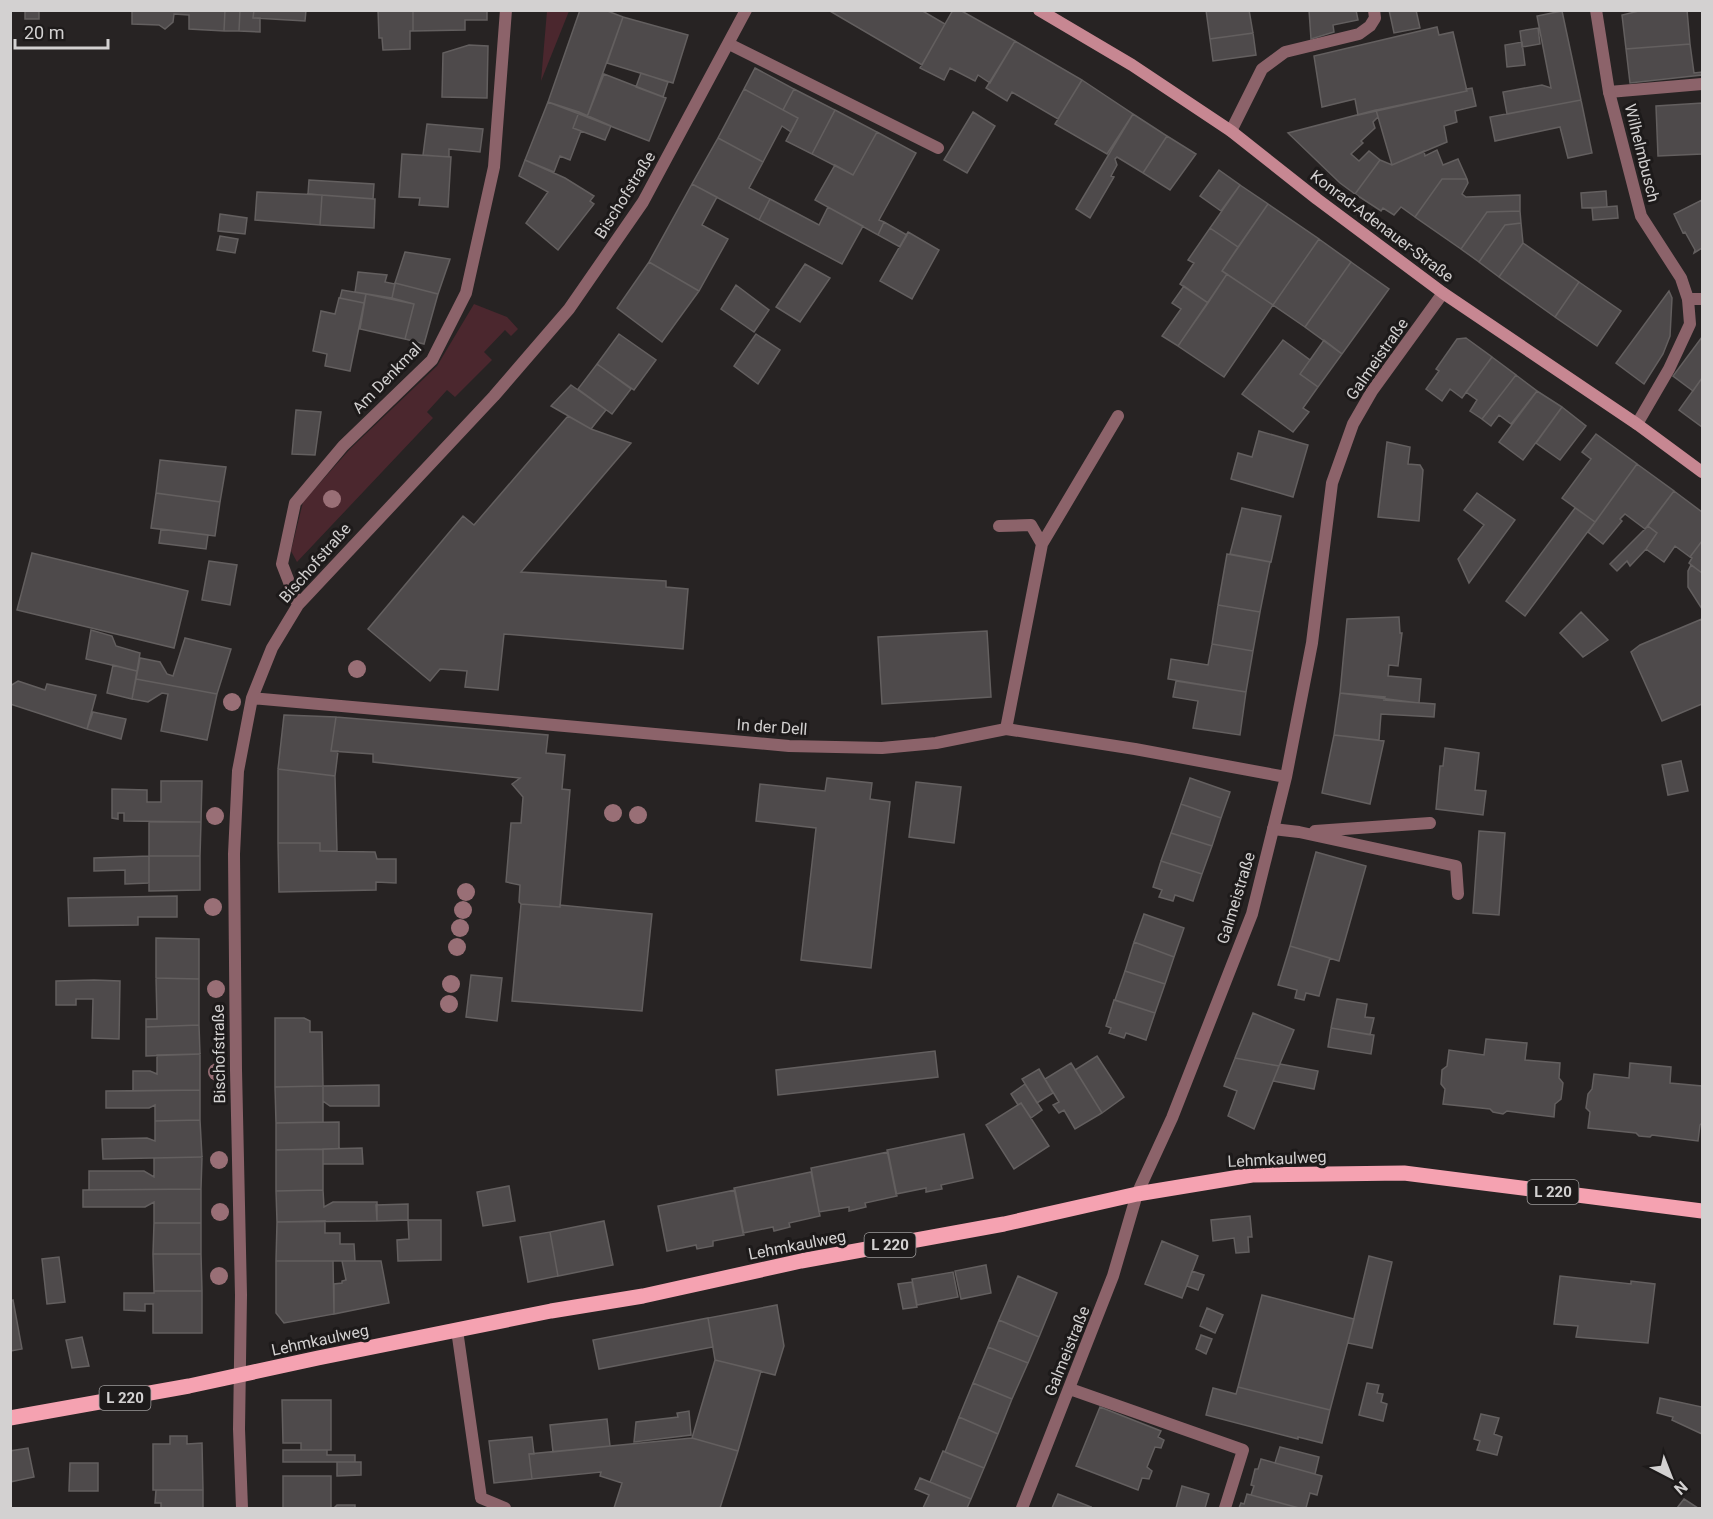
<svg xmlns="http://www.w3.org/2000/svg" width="1713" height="1519" font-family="Roboto,sans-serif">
	<rect width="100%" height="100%" fill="#272323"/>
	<path fill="#4b272e" d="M547 11H569L541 81Z
		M474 304 507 317 518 329 511 336 505 330 484 352 492 360 455 397 447 390 427 412 433 418 297 562 291 551 303 502 350 449 437 366Z"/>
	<path fill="#4e4a4b" stroke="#635f5f" stroke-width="1.5" d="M25 10H39V19H25Z
		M132 10H225L224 31 189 29V15L174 14 173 22 165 29 159 25 132 24Z
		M225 10H240L239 31H224Z
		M240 10H254L253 18H260V32L239 31Z
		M254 10H306L305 21 253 18Z
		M378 10H413V31H410V49L383 50 382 38H379Z
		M413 10H487V20H465V30L413 31Z
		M580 10H605L623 17 587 117 548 102Z
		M828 10H921L945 24 922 65Z
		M953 10H960L1015 41 990 83 978 75 975 81 950 68 944 80 920 68Z
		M1206 10H1249L1253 33 1210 39Z
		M1309 10H1356L1358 20 1333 25 1334 32 1311 39Z
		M1389 10H1416L1420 28 1394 33Z
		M1687 10 1690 44 1626 49 1622 15 1643 10Z
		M1562 11 1581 100 1507 114 1503 92 1542 85 1551 88 1537 16Z
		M623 17 688 35 673 83 607 63Z
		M1437 27 1439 35 1453 32 1467 91 1358 115 1355 99 1322 107 1314 56Z
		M1538 28 1540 44 1522 47 1520 31Z
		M1253 33 1256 55 1213 61 1210 39Z
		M1015 41 1082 80 1058 119 1012 92 1007 101 986 88Z
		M1522 42 1525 65 1507 67 1505 45Z
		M1690 44 1694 73 1702 72V75L1630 83 1626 49Z
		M469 45 488 46 487 98 442 97 443 53Z
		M755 68 794 89 783 110 744 89Z
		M641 73 668 82 663 97 636 87Z
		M604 74 666 98 649 141 587 117Z
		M1082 80 1133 114 1107 154 1055 124Z
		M1472 88 1476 106 1455 111 1457 122 1444 126 1447 142 1392 165 1376 110 1467 91 1466 89Z
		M744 89 798 118 791 132 782 126 763 162 718 138Z
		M794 89 835 110 812 154 786 141 798 118 783 110Z
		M1581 100 1592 153 1568 158 1560 127 1495 141 1490 117Z
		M548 102 579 112 573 128 581 131 570 160 560 156 554 172 525 160Z
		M1702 103V154L1658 156 1656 106Z
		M835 110 877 132 853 175 812 154Z
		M1376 110 1378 117 1373 122 1375 128 1361 141 1363 143 1351 154 1359 161 1369 151 1380 160 1355 194 1340 183 1288 133Z
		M579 112 611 126 605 140 573 128Z
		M973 112 995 126 967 173 944 160Z
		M1133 114 1167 136 1143 173 1117 157 1115 159 1117 165 1111 176 1114 177 1090 218 1076 209Z
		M427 124 483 129 480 152 449 149V157L423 155Z
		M877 132 916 153 879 220 884 222 878 235 815 200 835 165 853 175Z
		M1167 136 1196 154 1170 190 1143 173Z
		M718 138 763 162 749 188 770 199 759 220 692 184Z
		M1437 150 1443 165 1458 159 1467 179H1442L1415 217 1401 207 1394 215 1383 208 1381 211 1355 194 1380 160 1392 165 1424 151 1425 156Z
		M402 154 451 157 448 207 419 205 420 198 399 197Z
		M525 160 565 178 594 196 590 201 594 204 558 250 526 223 548 192 519 176Z
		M1219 170 1240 185 1221 211 1200 196Z
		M1442 179H1467L1468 183 1462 194 1466 197 1520 195V211L1487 212 1461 249 1415 217Z
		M309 180 374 184 373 199 308 194Z
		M692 184 717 197 702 225 728 239 699 291 649 262Z
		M1240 185 1268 204 1238 247 1210 228Z
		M1606 191 1607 207 1582 208 1581 193Z
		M257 192 322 195 320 225 255 220Z
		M322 195 375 199 374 228 320 225Z
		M770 199 819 225 828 207 863 226 842 264 759 220Z
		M1702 200V248L1694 253 1695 250 1685 232 1683 233 1674 214Z
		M1268 204 1319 239 1273 305 1222 271Z
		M1617 206 1618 218 1593 220 1592 208Z
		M1520 211 1521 223 1505 225 1479 262 1461 249 1487 212Z
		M220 214 247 218 245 234 218 231Z
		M884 222 907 235 900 247 878 235Z
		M1521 223 1523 243 1499 277 1479 262 1505 225Z
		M1210 228 1238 247 1222 271 1227 274 1208 303 1180 284 1194 263 1188 260Z
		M908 232 939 250 912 299 880 281Z
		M220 236 238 239 235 253 217 250Z
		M1319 239 1351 262 1305 327 1273 305Z
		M1523 243 1579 282 1555 317 1499 277Z
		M405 252 450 259 438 294 395 283Z
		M649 262 699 291 662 342 617 308Z
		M1351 262 1389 289 1342 354 1305 327Z
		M805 264 830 278 800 322 776 307Z
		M358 272 387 275 385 282 395 284 392 298 355 292Z
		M1227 274 1273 305 1224 377 1178 346Z
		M1579 282 1621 311 1597 346 1555 317Z
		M395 283 438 294 424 344 405 339 414 304 392 298Z
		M736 285 769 310 754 332 721 309Z
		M1184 286 1208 303 1178 346 1162 336 1181 309 1172 303Z
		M342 290 366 294 364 303 340 298Z
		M1669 291 1672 298 1670 336 1663 354 1644 384 1616 363Z
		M366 294 414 304 405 339 360 329Z
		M339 298 364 303 350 371 325 366 327 354 313 351 321 311 335 314Z
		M619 334 656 360 634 390 597 364Z
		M756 334 780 350 758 384 734 366Z
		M1702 337V378L1693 391 1673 376Z
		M1466 338 1492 357 1462 398 1450 389 1442 401 1426 389 1439 371 1436 369 1457 339Z
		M1283 340 1310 360 1300 374 1318 387 1303 408 1309 412 1293 432 1242 394Z
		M1324 340 1342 354 1318 387 1300 374Z
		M1492 357 1516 375 1482 419 1470 411 1477 400 1466 392Z
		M597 364 631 389 612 414 578 389Z
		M1516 375 1537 391 1511 424 1499 415 1491 426 1482 419Z
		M1702 378V427L1679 410Z
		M571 385 606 410 591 429 551 406Z
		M1537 391 1562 407 1523 460 1499 442Z
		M1562 407 1586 426 1560 460 1536 443Z
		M296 410 321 412 315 455 292 454Z
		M568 416 591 429 631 443 521 572 666 581V587L688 589 683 649 504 634 498 690 465 687 467 671 440 669 430 681 368 629 463 516 474 525Z
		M1259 431 1308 445 1293 497 1231 479 1238 453 1252 457Z
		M1596 434 1637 464 1595 522 1562 498 1591 459 1582 452Z
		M1387 442 1410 447 1408 464 1420 465 1423 470 1419 521 1378 517Z
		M160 460 226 467 220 502 156 493Z
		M1637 464 1674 491 1645 529 1625 514 1620 519 1622 521 1603 544 1588 532Z
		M1674 491 1702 512V541L1690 557 1675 546 1664 562 1646 549 1657 533 1648 526Z
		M156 493 220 502 215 536 151 528Z
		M1477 493 1515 520 1469 583 1458 559 1484 525 1464 510Z
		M1242 508 1281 516 1271 562 1230 554Z
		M1575 508 1595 522 1525 616 1506 601Z
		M1648 526 1657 533 1646 549 1630 566 1627 561 1617 571 1610 564Z
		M161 529 208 535 206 549 159 543Z
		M1702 541V573L1689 563 1692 558 1690 557Z
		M32 553 188 591 174 648 17 610Z
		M1227 554 1270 562 1260 612 1218 605Z
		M209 561 237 565 230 605 202 600Z
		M1691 565 1702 573V609L1688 587V571Z
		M1218 605 1260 612 1253 651 1212 644Z
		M1581 612 1608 640 1583 657 1560 633Z
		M1399 617 1400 633H1402L1398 666 1389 665 1388 676 1421 679 1419 703 1340 693 1347 619Z
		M1702 619V704L1662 721 1631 652 1640 645Z
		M91 630 112 636 116 646 140 653 137 671 86 659Z
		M987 631 991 697 882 704 878 637Z
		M185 638 231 649 217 694 136 679 140 658 160 662 167 674 173 676Z
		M1212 644 1253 651 1246 692 1168 679 1171 659 1208 665Z
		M113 665 137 671 132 699 107 693Z
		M136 679 217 694 207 740 161 731 168 694 162 693 148 702 132 699Z
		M18 681 45 690 47 684 96 695 87 729 10 704V686Z
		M1176 681 1246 692 1240 735 1193 728 1198 701 1173 697Z
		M1340 693 1385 697 1384 700 1435 704 1434 717 1381 714 1379 740 1334 735Z
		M93 712 126 719 121 739 87 729Z
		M284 715 336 717 331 751H338L335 776 278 769Z
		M336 717 548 735 546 753 565 755 562 789 570 790 560 907 521 904 519 902 520 885 506 882 511 823H521L523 797 512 784 520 778 373 762V754L331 751Z
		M1334 735 1384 741 1370 804 1322 793Z
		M1445 748 1479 753 1475 790 1486 791 1483 815 1436 809 1440 766H1443Z
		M1681 761 1688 791 1668 795 1662 765Z
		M278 769 335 776 337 851H320V843H278Z
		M827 778 872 783 870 799 890 802 871 968 801 960 816 828 756 821 760 784 825 791Z
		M1190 778 1230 792 1221 818 1181 804Z
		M161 781H202L201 822 124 821V813H118V819L112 818V789L147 790V802H161Z
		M916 782 961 787 954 843 909 837Z
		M1181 804 1221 818 1212 846 1171 833Z
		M149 822H201L200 856H149Z
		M1479 831 1505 833 1499 915 1473 913Z
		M1171 833 1212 846 1202 874 1161 861Z
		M278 843H320V851L375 852 377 859H396V883L376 882V890L279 892Z
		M1316 852 1366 866 1339 961 1290 946Z
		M149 856H200V890L149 891Z
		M149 856V883L125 884V870L94 871V858Z
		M1161 861 1202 874 1193 901 1175 895 1173 901 1159 897 1162 890 1153 887Z
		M177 896V917H138V925L69 926 68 898Z
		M521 904 560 907V905L652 914 642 1011 512 1001Z
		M1144 914 1184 928 1174 957 1134 942Z
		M156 938 199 939V979L156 978Z
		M1134 942 1174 957 1165 984 1125 971Z
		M1290 946 1330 958 1319 996 1306 993 1304 1000 1295 998 1297 990 1278 985Z
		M1125 971 1165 984 1155 1013 1115 1000Z
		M471 975 502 978 497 1021 466 1017Z
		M156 978 199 979V1025L146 1027V1019H157Z
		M94 980 120 981 119 1039 92 1038 93 999H76V1005H56V981Z
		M1337 999 1367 1004 1365 1017 1374 1018 1370 1035 1331 1028Z
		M1114 1000 1155 1013 1146 1040 1126 1033 1124 1038 1109 1033 1111 1028 1106 1026Z
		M1253 1013 1294 1030 1279 1066 1235 1058Z
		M275 1018H304L310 1021V1032H322L323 1086 275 1087Z
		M199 1025 200 1054 146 1056V1027Z
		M1331 1028 1374 1035 1371 1054 1328 1047Z
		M1486 1039 1527 1043 1525 1060 1560 1063 1559 1078 1563 1083 1561 1099 1555 1104 1554 1117 1507 1111 1503 1114 1493 1112 1490 1109 1443 1104 1445 1089 1441 1084 1442 1070 1447 1066 1449 1050 1484 1055Z
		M935 1051 938 1077 778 1095 776 1070Z
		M200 1054V1090L133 1091V1071H150L157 1074V1055Z
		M1097 1056 1124 1097 1102 1113 1075 1070Z
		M1235 1058 1279 1066 1254 1129 1228 1116 1237 1091 1224 1086Z
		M1071 1063 1102 1113 1075 1129 1064 1110 1059 1113 1053 1105 1059 1102 1045 1079Z
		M1630 1063 1671 1067 1670 1083 1702 1086V1123L1700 1125 1698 1141 1652 1135 1650 1137 1639 1136 1636 1133 1588 1128 1590 1112 1586 1108 1588 1094 1592 1089 1594 1074 1629 1078Z
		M1280 1064 1318 1071 1314 1089 1273 1081Z
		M1039 1069 1053 1093 1037 1103 1022 1079Z
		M1025 1084 1042 1110 1031 1118 1021 1103 1018 1105 1011 1094Z
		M379 1085V1106H330L323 1101V1086Z
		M323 1086V1122L276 1123 275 1087Z
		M200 1090V1120L155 1121V1105L149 1108H106V1091Z
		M1021 1103 1049 1146 1014 1169 986 1125Z
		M200 1120 202 1157 103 1159 102 1139 147 1138 155 1141V1121Z
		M339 1122V1149L276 1150V1123Z
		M964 1134 973 1178 941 1185 942 1189 926 1192V1188L896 1194 887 1150Z
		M362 1148 363 1164H323V1149Z
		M323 1149V1190L276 1191V1150Z
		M888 1152 897 1196 865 1203 866 1207 849 1211V1207L819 1212 811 1168Z
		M202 1157 201 1189 89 1190V1171H144L154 1177V1158Z
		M811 1172 820 1216 789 1223 790 1227 774 1231 773 1227 743 1233 734 1188Z
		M509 1186 515 1221 483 1226 477 1192Z
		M201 1189V1223H154V1202L145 1207H83V1190Z
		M323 1190 324 1207 333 1202H377V1221L277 1222 276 1191Z
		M735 1190 744 1235 713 1241V1246L697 1249 696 1245 667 1251 658 1206Z
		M408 1204V1220L377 1221 376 1205Z
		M1250 1216 1252 1237H1248L1249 1252 1236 1253 1234 1238 1213 1241 1211 1220Z
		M408 1220H441V1260L398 1261 397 1240 409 1239Z
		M325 1221V1233H340V1244H354L355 1261H276L277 1222Z
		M604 1221 613 1265 558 1276 550 1232Z
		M154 1223H201V1254H153Z
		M550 1232 558 1276 528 1282 520 1237Z
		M1162 1241 1198 1256 1182 1298 1145 1284Z
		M153 1254H201L202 1291H154Z
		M1369 1256 1392 1262 1372 1348 1348 1343Z
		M59 1257 65 1302 47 1304 42 1259Z
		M276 1261H333L334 1314 284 1323 276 1313Z
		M342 1261H381L389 1303 334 1314V1284L342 1283V1281L346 1280Z
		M986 1265 991 1293 961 1299 955 1271Z
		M1192 1271 1204 1275 1198 1290 1187 1286Z
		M953 1272 958 1297 917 1305 912 1279Z
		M1018 1276 1057 1293 1039 1337 999 1320Z
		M1560 1276 1631 1284V1281L1655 1284 1648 1343 1576 1337 1578 1326 1554 1324Z
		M912 1282 917 1307 903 1309 898 1284Z
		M154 1291H202V1333H153V1304H145V1311L124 1310V1293H154Z
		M1262 1295 1354 1319 1330 1410 1238 1387Z
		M13 1300 22 1349 10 1351V1301Z
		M777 1305 784 1346 775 1375 715 1360 708 1318Z
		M1207 1308 1223 1315 1215 1333 1200 1326Z
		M708 1318 713 1347 599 1369 593 1340Z
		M999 1320 1039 1337 1028 1363 988 1347Z
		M1201 1335 1212 1339 1206 1354 1196 1349Z
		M82 1337 89 1366 72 1368 66 1340Z
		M988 1347 1028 1363 1012 1399 973 1383Z
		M715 1360 761 1371 738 1451 692 1438Z
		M973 1383 1012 1399 998 1434 959 1417Z
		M1367 1383 1379 1385 1377 1393 1383 1394 1381 1402 1387 1404 1383 1421 1359 1415Z
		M1238 1387 1330 1410 1322 1443 1298 1437V1439L1206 1415 1213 1388 1236 1394Z
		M1660 1398 1702 1407V1434L1672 1420 1673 1417 1657 1413Z
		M282 1400H331V1450H301V1443H283Z
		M1100 1407 1161 1431 1158 1437 1164 1440 1161 1448 1155 1447 1147 1467 1152 1471 1149 1479 1142 1478 1138 1490 1076 1466Z
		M689 1411 691 1435 634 1442 636 1422 678 1417 677 1413Z
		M1481 1414 1499 1418 1494 1434 1502 1437 1497 1455 1477 1450 1480 1441 1474 1439Z
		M959 1417 998 1434 984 1468 945 1452Z
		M607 1419 610 1446 553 1452 550 1425Z
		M170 1436H187V1444L202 1443 203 1490H153V1444H170Z
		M532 1437 534 1454H529L532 1479 494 1483 489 1441Z
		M692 1438 738 1451 720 1508H614L622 1483 600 1476 601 1472 532 1479 529 1454Z
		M1280 1447 1319 1457 1315 1474 1275 1463Z
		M28 1448 34 1477 10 1482V1451Z
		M283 1450H327V1455H355V1462H283Z
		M943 1451 984 1468 971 1499 930 1482Z
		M1261 1459 1322 1476 1317 1495 1310 1493 1306 1508H1299L1251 1495 1254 1486 1251 1485 1255 1469H1258Z
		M337 1462H361V1475L337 1476Z
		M70 1463H98V1491H69Z
		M283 1476H331V1508H283Z
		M920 1478 971 1499 967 1508H923L929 1495 915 1489Z
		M1182 1486 1209 1494 1205 1508H1176Z
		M156 1490H203V1508H161V1503H155Z
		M1058 1494 1091 1507H1092L1052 1508Z
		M1247 1494 1251 1495 1299 1508H1239L1241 1503 1244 1504Z
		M1684 1499 1698 1508H1677Z
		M337 1505H355V1508H334Z"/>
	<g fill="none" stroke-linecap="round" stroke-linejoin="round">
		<path stroke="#8c636a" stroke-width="12" d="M729 44 938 148
			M1609 92 1702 84
			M1231 131 1262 69 1285 52 1359 34 1370 26 1375 18 1374 10
			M1688 299H1702
			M999 526 1031 525 1042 544
			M1006 729 1042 544 1118 416
			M1273 829 1299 832 1456 866 1458 894
			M1315 831 1430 823
			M457 1330 481 1498 505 1508"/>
		<path stroke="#8c636a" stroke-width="12" d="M1596 10 1609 92 1641 216 1681 278 1688 299 1690 324 1669 369 1637 424
			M298 605 282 564 295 503 343 446 432 360 466 293 494 167 506 10
			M252 698 789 746 882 748 936 743 1006 729 1135 749 1286 777
			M1070 1389 1243 1450 1225 1508
			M242 1508 239 1429 241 1295 236 1070 234 854 238 771 252 698 272 648 298 605 494 396 569 309 643 202 746 10
			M1022 1508 1113 1276 1137 1194 1172 1118 1252 914 1286 777 1312 643 1332 483 1353 424 1372 391 1443 293"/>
		<path stroke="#c78792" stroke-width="12" d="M1039 10 1132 65 1231 131 1317 199 1443 293 1637 424 1702 472"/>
		<path stroke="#f5a2b1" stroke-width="15" d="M10 1418 189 1386 318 1358 551 1311 643 1296 801 1261 1004 1224 1137 1194 1252 1175 1404 1173 1702 1211"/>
	</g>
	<g fill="#996f76">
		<circle cx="332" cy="499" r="9"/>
		<circle cx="357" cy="669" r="9"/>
		<circle cx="232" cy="702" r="9"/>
		<circle cx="613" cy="813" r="9"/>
		<circle cx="638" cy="815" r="9"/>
		<circle cx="215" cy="816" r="9"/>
		<circle cx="466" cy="892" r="9"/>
		<circle cx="213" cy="907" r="9"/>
		<circle cx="463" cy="910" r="9"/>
		<circle cx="460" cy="928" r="9"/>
		<circle cx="457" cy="947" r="9"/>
		<circle cx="451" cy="984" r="9"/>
		<circle cx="216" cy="989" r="9"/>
		<circle cx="449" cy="1004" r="9"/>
		<circle cx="217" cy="1072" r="9"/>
		<circle cx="219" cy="1160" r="9"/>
		<circle cx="220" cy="1212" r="9"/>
		<circle cx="219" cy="1276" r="9"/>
	</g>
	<g text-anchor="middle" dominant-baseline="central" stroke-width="6" stroke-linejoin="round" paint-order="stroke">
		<g fill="#1d1a1a" stroke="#9c9a9a" stroke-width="1.5">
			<rect x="1527.5" y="1180" width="51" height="24" rx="4.5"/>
			<rect x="864.5" y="1233" width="51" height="24" rx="4.5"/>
			<rect x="99.5" y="1386" width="51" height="24" rx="4.5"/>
		</g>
		<g font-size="15" font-weight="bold" fill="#d3d1d1">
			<text x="1553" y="1192">L 220</text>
			<text x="890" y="1245">L 220</text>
			<text x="125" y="1398">L 220</text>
		</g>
		<g font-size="16" fill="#d3d1d1" stroke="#1d1a1a">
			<text transform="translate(1642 153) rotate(76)">Wilhelmbusch</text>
			<text transform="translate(625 195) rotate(-58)">Bischofstraße</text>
			<text transform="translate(1382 226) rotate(37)">Konrad-Adenauer-Straße</text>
			<text transform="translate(1377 359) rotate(-55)">Galmeistraße</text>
			<text transform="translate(387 378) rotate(-46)">Am Denkmal</text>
			<text transform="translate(315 563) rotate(-49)">Bischofstraße</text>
			<text transform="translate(772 727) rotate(4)">In der Dell</text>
			<text transform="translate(1236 898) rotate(-73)">Galmeistraße</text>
			<text transform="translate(219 1054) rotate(-91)">Bischofstraße</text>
			<text transform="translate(1277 1159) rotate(-3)">Lehmkaulweg</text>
			<text transform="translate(797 1245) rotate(-11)">Lehmkaulweg</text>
			<text transform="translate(320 1340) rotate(-12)">Lehmkaulweg</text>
			<text transform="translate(1067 1351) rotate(-68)">Galmeistraße</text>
		</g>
	</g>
	<rect width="1713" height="1519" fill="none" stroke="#d3d1d1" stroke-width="24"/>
	<g transform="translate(1671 1477) rotate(138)" stroke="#1d1a1a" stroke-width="4.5" paint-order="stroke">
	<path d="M0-4.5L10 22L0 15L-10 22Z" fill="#d3d1d1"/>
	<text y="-9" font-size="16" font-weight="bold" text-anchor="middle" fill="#d3d1d1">N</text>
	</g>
	<path d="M15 39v9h93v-9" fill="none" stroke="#d3d1d1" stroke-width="3"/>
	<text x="24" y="39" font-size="18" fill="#d3d1d1" stroke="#1d1a1a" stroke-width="4.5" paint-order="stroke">20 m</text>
</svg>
